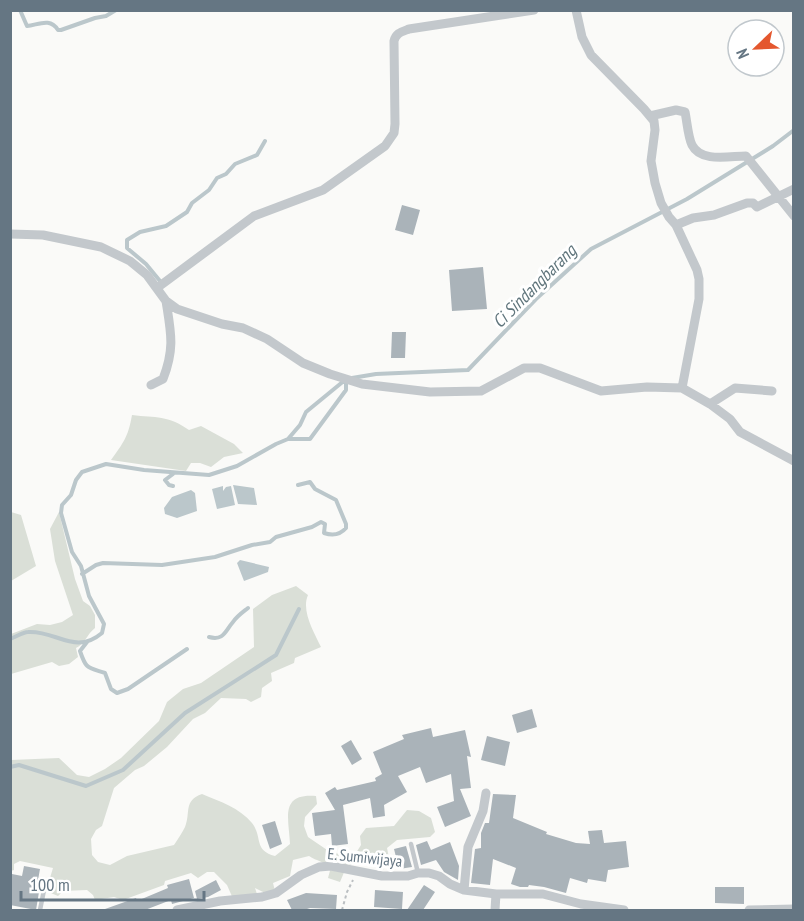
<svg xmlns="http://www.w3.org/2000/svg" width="804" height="921" font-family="'PT Sans Narrow',sans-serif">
	<rect width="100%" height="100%" fill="#fafaf8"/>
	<path fill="#dadfd7" d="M132 415C156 418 168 415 189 430L201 426 234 444 243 453 224 457 211 467 200 463H191L186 471 111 460C123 443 128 438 132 415Z
		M11 512 21 515 36 566 11 581Z
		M59 512 75 579 83 601 90 606 95 615V628C87 634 85 644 76 648L78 657 69 664 59 666 52 662 11 674V634L37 624 50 625 62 622 73 615 55 561 50 529Z
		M296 586 308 595C301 611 314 632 321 647L295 658 294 663 271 673 272 681 262 688 261 697 251 702 246 699 221 698 205 713 193 719 167 747 144 766 135 770 114 788 102 826 96 830 91 839 92 855 98 862 110 865 127 856 174 845C178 839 182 833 185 827 191 812 183 801 202 794 219 801 240 808 252 823 263 837 253 850 275 856L290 844C289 819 279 793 316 796L317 804 305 817 304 826 308 837 330 852 344 855 356 853 361 845 360 836 366 828 394 826 407 810 419 811 431 818 435 832 430 837 397 840 387 848 389 858 383 870 374 866 352 864 345 870 340 882 328 878 331 867C324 862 317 861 309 856L293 860 290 876 273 883 275 891 265 893 255 888 258 897 234 901 227 885 214 872H207L198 878 191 873 165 881 164 885 123 900 114 897 95 900 93 895 87 890 63 891 58 896 46 891 53 868 20 861 14 864V870L11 871V760L59 758 77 775 89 777 105 769 121 758 159 721 167 702 183 689 201 683 254 647 253 609 272 595Z"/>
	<path fill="#bbc7cb" d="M233 485 254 488 257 505 238 504Z
		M223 486V491L226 487 231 486 235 505 217 509 212 489Z
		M191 490 195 493 197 511 177 518 165 514 164 508 172 497Z
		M240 560 269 567 268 572 244 581 237 563Z"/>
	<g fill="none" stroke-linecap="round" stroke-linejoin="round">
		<path stroke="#bbc7cb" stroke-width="4" d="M20 10 27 26C38 25 50 17 58 30H61L95 18 106 16 116 10
			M160 281 146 264 127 248V240L140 232 166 226 187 212 192 203 209 190 217 178 226 174 235 164 257 155 265 141
			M352 378 376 374 468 370 536 299 591 249 687 199 773 146 794 130
			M288 439 300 425 306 412 345 380
			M173 474 165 480 169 485 173 486
			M82 574 96 565 103 563 162 565 215 557 252 545 270 542 276 537 312 527 321 522 325 524 324 533C333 536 340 535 346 528V524L336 500 315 489 310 482 298 485
			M209 637C224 641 225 631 233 622 237 616 243 612 248 608
			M10 639C16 637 23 632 28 632 56 630 75 656 102 633L104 624 89 596 81 566 72 552 61 513 62 505 71 495 76 480 82 472 106 464 144 470 209 475 237 466 276 444 288 439H310L346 390V379
			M87 642 80 651C86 669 87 667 105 673L111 689 117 693 128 689 187 649
			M10 767 19 765 86 786 123 770 185 713 276 655 299 609"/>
	</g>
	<path fill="#aab3b9" d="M402 205 420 210 413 235 395 230Z
		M483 267 487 309 452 311 449 270Z
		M392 332H406L405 358H391Z
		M532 709 537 727 517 733 512 715Z
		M431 728 433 737 465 730 471 757 467 756 471 788 460 789 471 816 445 827 437 807 454 801 451 774 426 783 420 767 398 776 407 792 384 805 385 816 373 818 370 798 343 805 348 844 332 846 331 834 315 836 312 813 335 810 325 793 335 787 337 790 376 781 375 778 382 774 373 752 404 739 402 735Z
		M487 736 510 742 505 766 481 760Z
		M351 740 362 759 352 765 341 746Z
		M493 794 516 795 513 818 547 832 546 834 576 843 590 844 588 831 602 830 604 843 626 841 629 867 608 870 606 882 588 879 587 883 570 878 566 893 544 887 529 885 528 887H520L511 884 516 868 493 859 490 885 471 883 475 849 481 848V833L485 823H489Z
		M275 821 282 844 270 849 262 825Z
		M427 841 431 850 450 842 459 866 458 880 444 872 436 860 421 865 416 845Z
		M406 846 412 867 399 869 394 849Z
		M24 866 40 869 36 891 39 892 36 910 10 905 12 874 22 876Z
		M189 879 194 898 172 904 171 900 145 910H105V909L136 898 137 901 168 888 167 885Z
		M216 880 221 890 208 897 197 899 195 891Z
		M424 885 435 892 423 910H407Z
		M715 887H744V904L715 903Z
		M375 890 403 892 402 909 374 907Z
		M306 893 337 895 336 909 310 908 304 910H292L287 900Z"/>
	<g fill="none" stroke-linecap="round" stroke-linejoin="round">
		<path stroke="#bbbfc2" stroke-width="2" stroke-dasharray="3 3" stroke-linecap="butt" d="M342 910 347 892 353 880"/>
		<path stroke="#c3c8cc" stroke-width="4.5" d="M411 844 418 873
			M40 910 44 890"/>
		<path stroke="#c3c8cc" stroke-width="9" d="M576 10 582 37 591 55 644 109 654 121 655 130 651 161 655 183 661 203 669 217 676 225 697 270 699 279V299L682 388
			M650 116 676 110 685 112C687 121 688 137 692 145 701 163 730 156 746 156L794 216
			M676 225 693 218 714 215 747 203H753L757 207 794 189
			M10 234 43 235 101 247 130 261 147 275 166 301 177 309 222 324 243 328 267 339 303 363 330 374 362 384 430 392 481 391 524 368H540L601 391 647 387 682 388 710 404 730 419 740 432 794 461
			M157 288 254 216 323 190 385 146 394 133 395 124 394 41C396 33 401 32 409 29L534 10
			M151 385 163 379C175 348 171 333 166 301
			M710 404 735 388 772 391
			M464 890 468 847 483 811 486 793
			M177 910 220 901 262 897 276 893 301 875 319 867 331 866 382 876H408L418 873H429L439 876 450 884 464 890 496 894H543L581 904 624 910
			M495 910 496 894
			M749 910 794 909"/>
	</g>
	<g text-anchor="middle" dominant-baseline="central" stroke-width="6" stroke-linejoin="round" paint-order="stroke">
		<g font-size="16" fill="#657683" stroke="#fff">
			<text transform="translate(365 857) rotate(6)">E. Sumiwijaya</text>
		</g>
		<g font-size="18" font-style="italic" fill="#60757c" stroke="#fff">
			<text transform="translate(534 286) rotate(-45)">Ci Sindangbarang</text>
		</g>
	</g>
	<rect width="804" height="921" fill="none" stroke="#657683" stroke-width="24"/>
	<g transform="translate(756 48) rotate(247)"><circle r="28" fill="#ffffff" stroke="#c1c8cd" stroke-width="1.5"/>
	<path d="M0-4.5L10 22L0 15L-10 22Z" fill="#e4572e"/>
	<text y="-9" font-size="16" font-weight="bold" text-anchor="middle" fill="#657683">N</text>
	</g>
	<path d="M21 891v9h183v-9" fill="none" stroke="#657683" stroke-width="3"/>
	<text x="30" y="891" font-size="18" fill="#657683" stroke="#ffffff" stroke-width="4.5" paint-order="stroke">100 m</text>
</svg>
